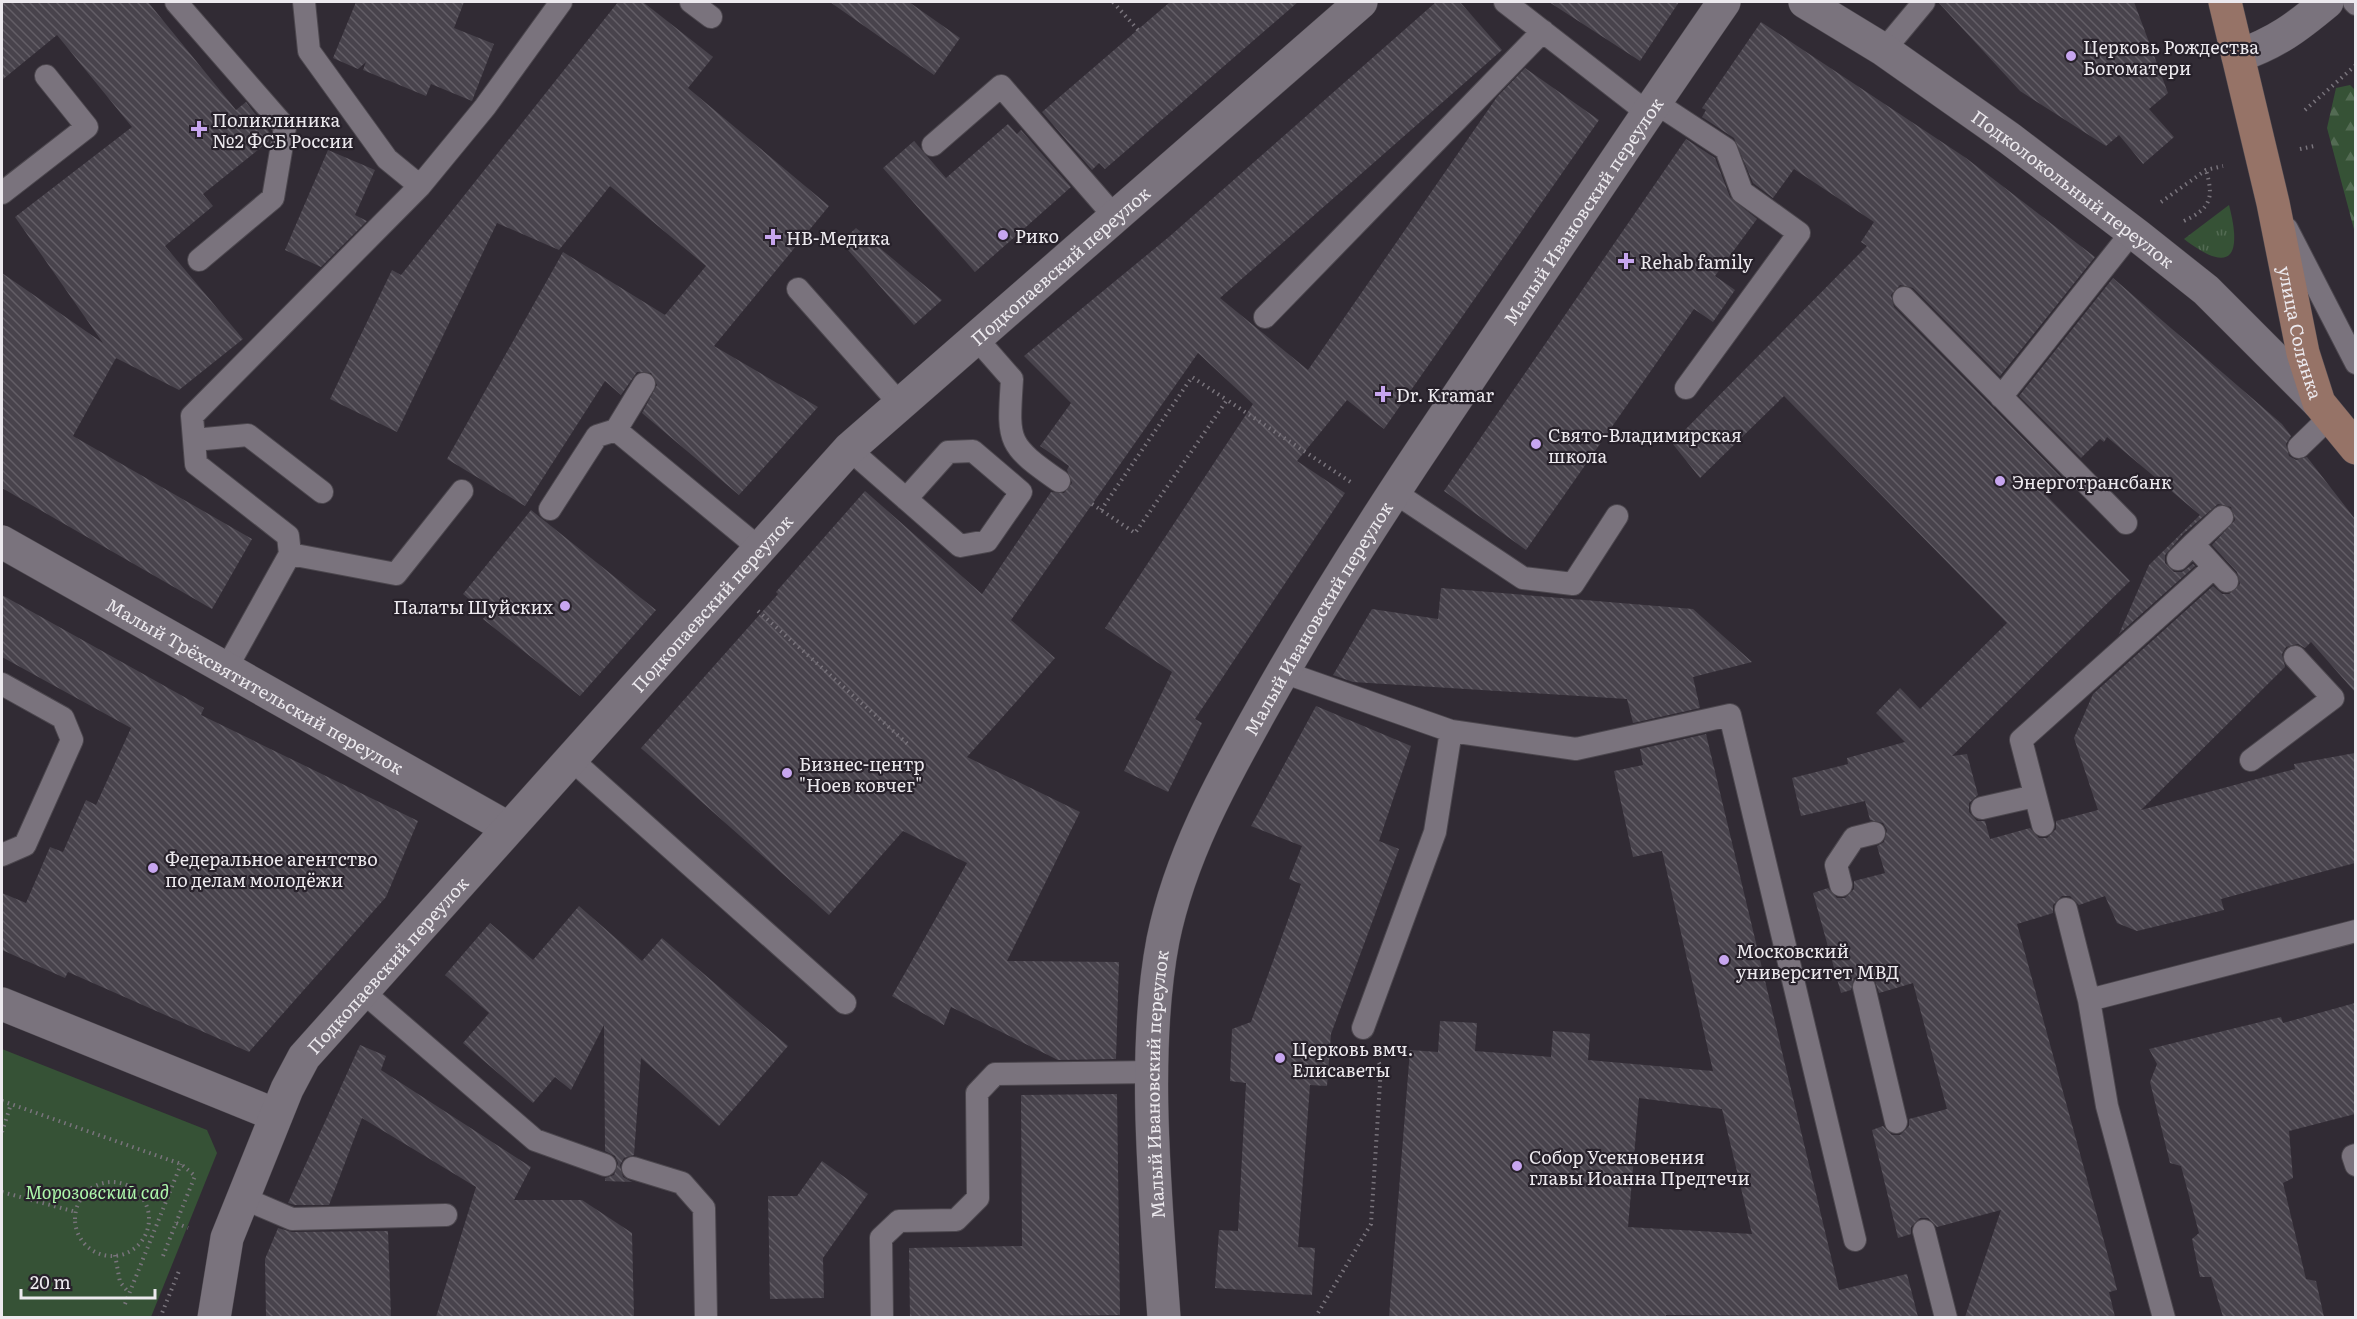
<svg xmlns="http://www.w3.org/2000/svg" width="2357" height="1319" font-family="Literata,serif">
	<defs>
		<pattern id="grass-tufts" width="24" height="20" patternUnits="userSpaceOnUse" patternTransform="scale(1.5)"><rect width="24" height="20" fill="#365236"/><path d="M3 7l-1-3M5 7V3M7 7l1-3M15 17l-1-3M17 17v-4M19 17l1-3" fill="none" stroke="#536b53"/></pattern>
		<pattern id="forest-firs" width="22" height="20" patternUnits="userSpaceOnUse" patternTransform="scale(1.5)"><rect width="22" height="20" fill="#365236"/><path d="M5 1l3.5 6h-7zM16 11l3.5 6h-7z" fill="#536b53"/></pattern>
		<pattern id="building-back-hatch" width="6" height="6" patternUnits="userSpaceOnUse" patternTransform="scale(1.5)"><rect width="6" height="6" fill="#48434c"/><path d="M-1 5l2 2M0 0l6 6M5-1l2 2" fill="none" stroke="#635e66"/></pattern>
	</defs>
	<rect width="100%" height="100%" fill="#312b34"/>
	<path fill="url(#grass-tufts)" d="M2229 205C2242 255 2232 276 2184 239Z"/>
	<path fill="url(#forest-firs)" d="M2350 85 2356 91 2355 233 2327 128 2336 88Z"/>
	<path fill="#365236" d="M2 1049 207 1130 217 1153 151 1317H2Z"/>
	<path fill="url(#building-back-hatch)" fill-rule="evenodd" d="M2 2H148L236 110 246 102 270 133 269 141 203 194 213 206 165 246 243 339 179 390 116 358 73 436 252 539 212 609 2 488V273L103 343 15 217 132 127 57 35 2 80Z
		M356 2H464L454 28 494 44 472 101 431 84 426 96 363 70 366 62 358 69 333 58Z
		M618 2H643L713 57 688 88 829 206 714 346 818 407 739 495 642 413 657 385 651 373 637 372 621 395 605 381 525 506 447 459 563 252 665 315 706 266 610 186 559 250 497 223 397 432 330 399 392 270 401 275Z
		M830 2H909L960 38 934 75Z
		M1170 2H1298L1105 169 1099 163 1092 170 1042 112Z
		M1436 2H1460L1502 50 1220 298 1308 370 1497 97 1525 68 1599 120 1384 429 1347 400 1297 461 1345 493 1195 719 1202 723 1168 792 1124 771 1172 672 1105 628 1253 404 1198 353 1011 620 1055 658 967 757 1080 812 1007 961 1119 962 1116 1059 1058 1060 951 1007 944 1025 892 996 967 863 903 831 829 915 641 748 778 594 776 592 865 491 982 594 1051 492 1064 493 1072 483 1067 470 1069 466 1040 446 1071 403 1024 356 1170 236Z
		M1549 2H1679L1640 61Z
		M1938 2H2134L2168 93 2149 109 2174 137 2143 164 2119 135 2106 146 2020 91Z
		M1761 22 1966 158 2095 257 2000 376 1913 288 1900 285 1891 295 1894 307 2061 477 2044 493 2130 581 1952 756 1967 754 1978 795 1969 803V812L1977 821H1985L1990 839 2030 828 2039 838H2047L2056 829V821L2098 810 2074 738 2093 694 2213 586 2222 594H2229L2240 584 2237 572 2212 545 2235 520 2231 507 2218 504 2183 534 2165 555V563L2174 572H2182L2193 564 2195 566 2119 634 2149 565 2200 515 2107 437 2104 442 2100 439 2081 458 2019 396 2113 278 2282 424 2291 436 2286 444 2289 456 2296 460 2307 457 2355 519V692L2311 642 2305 648 2298 644 2286 647 2282 654 2285 667 2141 810 2295 769 2294 764 2355 753V863L2221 899 2224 910 2137 931 2117 923 2105 896 2079 905 2070 896H2062L2053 905V913L2017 924 2113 1274 2117 1290 2109 1292 2115 1317H1965L2001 1210 1937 1227 1928 1218H1920L1911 1227V1234L1898 1238 1872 1130 1883 1126 1892 1135H1900L1909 1126V1119L1947 1109 1913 983 1879 993 1874 978 1861 974 1854 978 1851 990 1841 993 1813 893 1828 888 1837 898H1845L1854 889V881L1885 873 1877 846 1884 842 1887 830 1883 823 1870 820 1865 801 1801 816 1792 778 1848 764 1847 758 1905 742 1876 713 1900 688 1920 709 2007 623 1784 396 1700 478 1672 443 1867 246 1861 242 1874 222 1794 169 1773 198 1753 183 1734 138 1702 117 1706 110 1702 108Z
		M1008 124 1017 134 1021 130 1071 187 975 272 883 168 914 141 946 178Z
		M1686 139 1715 158 1730 197 1757 219 1715 276 1735 290 1713 322 1694 309 1526 550 1444 491Z
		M328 150 375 170 355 215 367 221 321 267 285 250Z
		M856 228 942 300 914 325 841 242Z
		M531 510 656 610 580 696 483 619 487 614 463 594Z
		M1441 588 1693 609 1752 662 1693 677 1700 708 1633 723 1627 699 1353 682 1333 675 1372 609 1438 619Z
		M2 595 204 708 201 715 418 821 386 897 249 1052 68 972 65 978 2 950V893L26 903 50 847 63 852 86 800 96 805 131 728 2 657Z
		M1316 706 1411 746 1379 841 1399 849 1331 1034 1327 1086 1310 1085 1298 1247 1315 1248 1312 1295 1215 1288 1219 1230 1238 1231 1246 1083 1230 1081 1232 1029 1251 1022 1301 884 1289 879 1302 846 1251 826Z
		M1706 734 1839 1290 1907 1274 1918 1317 1666 1315V1317H1389L1410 1050 1438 1052 1440 1021 1477 1023 1475 1051 1551 1057 1553 1031 1590 1034 1588 1060 1713 1071 1662 851 1633 857 1614 771 1643 765 1640 749ZM1639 1098 1722 1109 1752 1234 1628 1227Z
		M579 906 642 961 662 938 788 1046 719 1126 641 1058 634 1155 624 1158 620 1165 623 1177 632 1182 605 1181V1178L614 1175 618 1163 615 1156 605 1151 604 1025 571 1090 555 1077 533 1103 463 1043 489 1013 445 975 490 923 533 960Z
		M2355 1003V1114L2289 1131 2293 1178 2283 1183 2306 1279 2316 1281 2324 1317H2223L2211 1277H2200L2192 1239 2199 1233 2181 1166 2170 1163 2150 1082 2157 1064 2149 1049 2281 1017 2283 1023Z
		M360 1045 386 1056 381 1070 531 1167 514 1200H582L632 1233 634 1317H436L476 1187 362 1118 329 1205H295L288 1203Z
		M1117 1094 1120 1315 910 1317 909 1248 1022 1246 1021 1095Z
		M822 1161 868 1194 823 1258 824 1298 770 1299 768 1196H797Z
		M278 1228 292 1232 388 1231 391 1317H266L265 1259Z"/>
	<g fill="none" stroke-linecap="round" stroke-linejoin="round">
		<defs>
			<path id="service" d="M176 2 285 127 273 198 199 260
				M304 2 309 51 387 159 420 186
				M691 2 711 17
				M1505 2 1649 114
				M2354 2 2356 4
				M1884 50 1924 2
				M1656 103 1726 149 1742 192 1799 233 1686 388
				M933 145 1001 86 1115 217
				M2 193 87 127 46 76
				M2287 229 2356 363
				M798 289 900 404
				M1904 298 2126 523
				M1265 317 1543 31
				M976 338 1012 379C1008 442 1006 444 1059 481
				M644 384 616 430 759 548
				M2001 397 2132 232
				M194 440 248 435 322 492
				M2299 447 2330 417
				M849 449 960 546 987 541 1021 492 973 451 948 452 906 499
				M1394 492 1523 578 1573 584 1617 516
				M550 509 597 436 616 430
				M290 554 396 574 462 491
				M2178 559 2193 544
				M2214 567 2193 544 2222 517
				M226 669 290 554 288 536 196 464 192 416 420 186 485 107 561 2
				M1283 672 1451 731 1576 749 1730 715 1855 1240
				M2 684 63 718 72 740 25 845 2 855
				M572 760 845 1003
				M2251 760 2333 698 2295 657
				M1982 808 2035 796
				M2043 825 2021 740 2214 567 2227 581
				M1841 885 1836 865 1854 838 1874 833
				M2066 909 2089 1000 2107 1106 2164 1318
				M1864 987 1896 1122
				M362 991 535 1140 605 1165
				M2089 1000 2356 931
				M1363 1028 1435 832 1451 731
				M2356 1155 2353 1156 2356 1165
				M633 1168 682 1183 704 1208 706 1318
				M243 1198 292 1219 446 1215
				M1924 1231 1946 1318
				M882 1318 881 1238 899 1221 956 1220 978 1198 977 1093 995 1074 1153 1072"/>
			<g id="minor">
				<path d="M2238 56C2276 43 2297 27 2327 2"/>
				<path id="s1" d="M2 542 508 828"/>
				<path d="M2 1004 276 1115"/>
				<path id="s2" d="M214 1318 227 1238 287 1089 304 1057 849 449 1361 2"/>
				<path id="s3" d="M1164 1318C1156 1200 1141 1055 1163 940 1180 857 1221 782 1262 709 1316 612 1376 518 1438 426 1533 284 1627 142 1724 2"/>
			</g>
			<g id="tertiary">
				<path id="s4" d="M1805 2 1884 50 2009 138 2138 236 2206 290 2319 403"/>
			</g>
			<g id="secondary">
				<path id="s5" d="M2225 2 2273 203 2303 353 2319 403 2356 448"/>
			</g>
		</defs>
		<use href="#service" stroke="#4c474e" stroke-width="24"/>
		<use href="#minor" stroke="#4c474e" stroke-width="34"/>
		<use href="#tertiary" stroke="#4c474e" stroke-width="34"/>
		<use href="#secondary" stroke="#4c474e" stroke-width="34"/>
		<path stroke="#79747c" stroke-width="4" stroke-dasharray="1.5 4.5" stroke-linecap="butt" d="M1113 2 1138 30
			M2305 110 2356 65
			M2300 149 2314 146
			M2161 202 2206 170 2223 166
			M2184 221C2211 208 2214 198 2206 170
			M1092 504 1135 533 1227 400 1352 483
			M1101 510 1192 377 1227 400
			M758 611 910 746
			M2 1101 181 1164 195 1176 176 1223
			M2 1132 11 1104
			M75 1219a37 37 0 1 1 74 0a37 37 0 1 1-74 0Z
			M2 1192 76 1212
			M141 1196 154 1191 170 1192
			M115 1255 120 1282 129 1293
			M163 1256 176 1223 188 1228
			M125 1304 181 1164
			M160 1318 179 1271
			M1315 1318 1371 1224 1381 1067 1377 1059"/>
		<use href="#service" stroke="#7a737d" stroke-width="22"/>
		<use href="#minor" stroke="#7a737d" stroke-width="33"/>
		<use href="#tertiary" stroke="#7a737d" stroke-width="33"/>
		<use href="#secondary" stroke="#967367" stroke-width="33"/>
	</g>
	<g fill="#c7a6ef" stroke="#27212a" stroke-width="2">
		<circle cx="2071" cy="56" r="6"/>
		<path d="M196 120h6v6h6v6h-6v6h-6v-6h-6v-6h6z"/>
		<circle cx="1003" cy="235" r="6"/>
		<path d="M770 228h6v6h6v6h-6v6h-6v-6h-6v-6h6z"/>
		<path d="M1623 252h6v6h6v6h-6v6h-6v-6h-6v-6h6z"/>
		<path d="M1380 385h6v6h6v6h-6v6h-6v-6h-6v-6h6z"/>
		<circle cx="1536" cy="444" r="6"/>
		<circle cx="2000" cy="481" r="6"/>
		<circle cx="565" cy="606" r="6"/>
		<circle cx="787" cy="773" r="6"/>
		<circle cx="153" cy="868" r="6"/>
		<circle cx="1724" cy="960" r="6"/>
		<circle cx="1280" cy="1058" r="6"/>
		<circle cx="1517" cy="1166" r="6"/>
	</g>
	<g text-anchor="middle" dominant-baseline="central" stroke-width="4.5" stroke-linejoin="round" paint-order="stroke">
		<g font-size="18" fill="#ece9ee" stroke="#27212a" text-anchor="start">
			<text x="2083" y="46">Церковь Рождества<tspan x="2083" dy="21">Богоматери</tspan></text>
			<text x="212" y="119">Поликлиника<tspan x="212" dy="21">№2 ФСБ России</tspan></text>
			<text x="1015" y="235">Рико</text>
			<text x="786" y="237">НВ-Медика</text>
			<text x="1640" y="261">Rehab family</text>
			<text x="1396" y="394">Dr. Kramar</text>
			<text x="1548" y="434">Свято-Владимирская<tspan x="1548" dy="21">школа</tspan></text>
			<text x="2012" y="481">Энерготрансбанк</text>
			<text x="553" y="606" text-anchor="end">Палаты Шуйских</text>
			<text x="799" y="763">Бизнес-центр<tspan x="799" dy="21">"Ноев ковчег"</tspan></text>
			<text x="165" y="858">Федеральное агентство<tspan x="165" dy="21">по делам молодёжи</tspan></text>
			<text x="1736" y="950">Московский<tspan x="1736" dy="21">университет МВД</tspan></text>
			<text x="1292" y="1048">Церковь вмч.<tspan x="1292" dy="21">Елисаветы</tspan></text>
			<text x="1529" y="1156">Собор Усекновения<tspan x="1529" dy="21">главы Иоанна Предтечи</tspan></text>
		</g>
		<g font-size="18" fill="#ece9ee" stroke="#27212a">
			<text stroke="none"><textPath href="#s4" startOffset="327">Подколокольный переулок</textPath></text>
			<text stroke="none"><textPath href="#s3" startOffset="1224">Малый Ивановский переулок</textPath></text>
			<text stroke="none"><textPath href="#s2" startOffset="1374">Подкопаевский переулок</textPath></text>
			<text stroke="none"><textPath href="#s5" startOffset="339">улица Солянка</textPath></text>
			<text stroke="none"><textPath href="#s2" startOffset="888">Подкопаевский переулок</textPath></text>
			<text stroke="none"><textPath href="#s3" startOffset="738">Малый Ивановский переулок</textPath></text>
			<text stroke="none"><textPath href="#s1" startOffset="291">Малый Трёхсвятительский переулок</textPath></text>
			<text stroke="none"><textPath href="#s2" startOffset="402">Подкопаевский переулок</textPath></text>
			<text stroke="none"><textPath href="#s3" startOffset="234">Малый Ивановский переулок</textPath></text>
		</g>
		<g font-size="18" font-style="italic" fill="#adf7ab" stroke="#27212a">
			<text x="97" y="1191">Морозовский сад</text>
		</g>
	</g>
	<rect width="2357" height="1319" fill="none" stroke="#ece9ee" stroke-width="6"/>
	<path d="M21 1289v9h134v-9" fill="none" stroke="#ece9ee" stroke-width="3"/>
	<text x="30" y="1289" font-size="18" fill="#ece9ee" stroke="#27212a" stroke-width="4.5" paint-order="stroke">20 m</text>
</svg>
